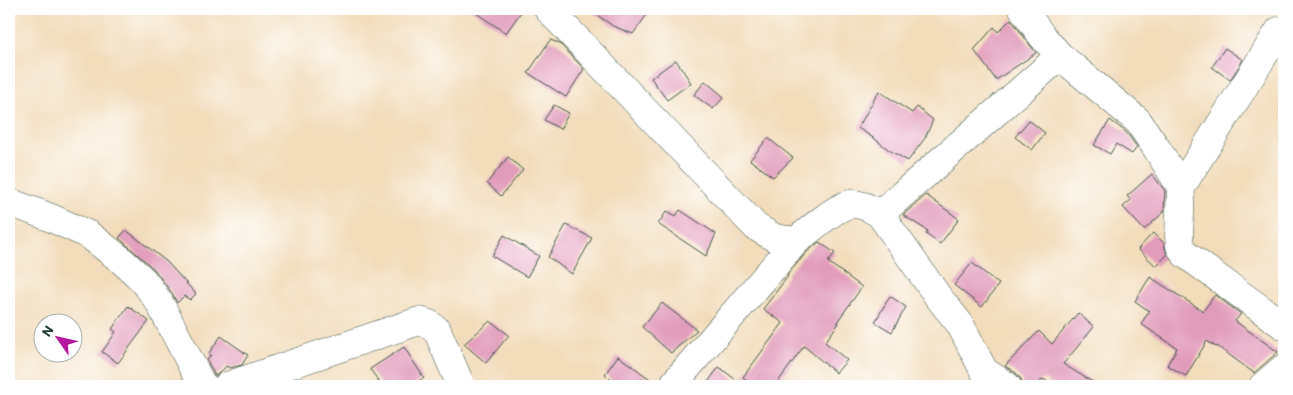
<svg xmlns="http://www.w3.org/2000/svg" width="1293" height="395" font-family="Itim,sans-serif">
	<rect width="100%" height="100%" fill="#fff"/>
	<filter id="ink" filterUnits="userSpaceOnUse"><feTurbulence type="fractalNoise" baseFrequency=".02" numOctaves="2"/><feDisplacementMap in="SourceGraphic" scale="10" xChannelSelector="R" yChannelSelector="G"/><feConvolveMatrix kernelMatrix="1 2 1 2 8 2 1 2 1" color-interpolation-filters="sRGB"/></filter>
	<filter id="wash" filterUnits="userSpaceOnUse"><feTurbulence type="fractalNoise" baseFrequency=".0096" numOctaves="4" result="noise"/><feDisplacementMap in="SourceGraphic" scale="20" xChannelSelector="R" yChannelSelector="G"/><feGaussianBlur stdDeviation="1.12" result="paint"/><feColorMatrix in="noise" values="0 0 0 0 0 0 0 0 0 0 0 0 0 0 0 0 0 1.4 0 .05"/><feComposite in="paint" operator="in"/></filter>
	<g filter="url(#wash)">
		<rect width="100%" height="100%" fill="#f1dcbb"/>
		<g id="blocks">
			<path fill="#e29cbb" d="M470 9H523L506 33Z
				M588 9H651L633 34 613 26Z
				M1011 19 1036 53 996 80 974 50 994 27 998 32Z
				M550 40 559 43 584 69 566 97 528 73Z
				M1225 48 1243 60 1230 80 1212 67Z
				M676 60 691 83 667 100 651 78Z
				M705 81 724 97 713 109 694 95Z
				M879 91 912 113 917 107 933 120 925 138 908 161 889 150 875 139 858 128Z
				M554 105 569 113 560 129 544 120Z
				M1029 120 1045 133 1032 150 1015 137Z
				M1110 120 1126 132 1137 147 1132 154 1116 144 1110 154 1094 145Z
				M768 138 793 158 773 177 750 160Z
				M508 157 523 170 501 196 487 183Z
				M1152 174 1165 191 1164 212 1144 230 1123 207 1131 200 1127 196Z
				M926 195 959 219 940 244 926 234 928 231 903 215Z
				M680 210 716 234 706 256 658 224 667 211 676 216Z
				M566 225 592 238 572 274 548 257Z
				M126 230 167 262 196 294 190 300 184 296 177 303 172 293 154 269 119 238Z
				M1153 233 1164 243 1167 255 1156 266 1138 249Z
				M504 235 539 256 527 277 492 256Z
				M819 242 835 253 828 262 862 287 837 322 839 323 825 342 847 360 836 373 804 346 775 386H755L743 377 783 323 763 309 788 276 787 275 807 252Z
				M972 263 999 284 982 307 954 285Z
				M1150 277 1203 311 1215 295 1241 314 1235 321 1278 352 1254 373 1217 346 1216 347 1207 341 1186 376 1167 365 1177 348 1141 324 1149 311 1135 301Z
				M890 296 906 307 892 332 875 322Z
				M662 303 697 330 671 353 642 327Z
				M128 306 149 321 118 363 102 352 116 332 112 329Z
				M1078 313 1094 327 1063 364 1099 386H1054L1043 379 1036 386H1023L1021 379 1016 373 1005 366 1039 331 1052 344Z
				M490 321 509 335 486 363 464 344Z
				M221 336 248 355 242 365 230 368 226 366 222 371 215 376 207 360 211 355 209 353Z
				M404 347 424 378 411 386H382L370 369Z
				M618 356 660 386H617L605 374Z
				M719 367 744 386H705Z"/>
		</g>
	</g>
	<g filter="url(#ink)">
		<use href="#blocks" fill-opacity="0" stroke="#3e5548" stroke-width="1"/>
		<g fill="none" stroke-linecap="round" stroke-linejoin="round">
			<defs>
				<path id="minor" d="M548 9 756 227 775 238 796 241C808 231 836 207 850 204 860 203 872 209 880 214L939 298 960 324 984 371 1007 386
					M1023 9 1042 36 1060 56 1138 121 1157 149 1181 187 1179 237 1180 246 1185 254 1284 326
					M1181 187 1279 31
					M9 202 49 217 89 235 120 259 143 280 159 302 202 385 204 386
					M880 214 1060 56
					M675 382 796 241
					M227 386 419 321 429 324 437 330 461 386"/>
				<path id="major" d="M1263 386 1284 368"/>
			</defs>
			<use href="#minor" stroke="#3e5548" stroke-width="29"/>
			<use href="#major" stroke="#3e5548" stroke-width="29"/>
			<use href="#minor" stroke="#fff" stroke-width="28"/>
			<use href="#major" stroke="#fff" stroke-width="28"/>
		</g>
	</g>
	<rect width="1293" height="395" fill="none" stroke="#fff" stroke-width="30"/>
	<g transform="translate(58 338) rotate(304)"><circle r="24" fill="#ffffff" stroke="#a5b1ae"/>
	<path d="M0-4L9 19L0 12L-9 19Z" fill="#b5179e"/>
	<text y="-8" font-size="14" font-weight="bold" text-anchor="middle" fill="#1f3d34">N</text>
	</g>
</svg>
